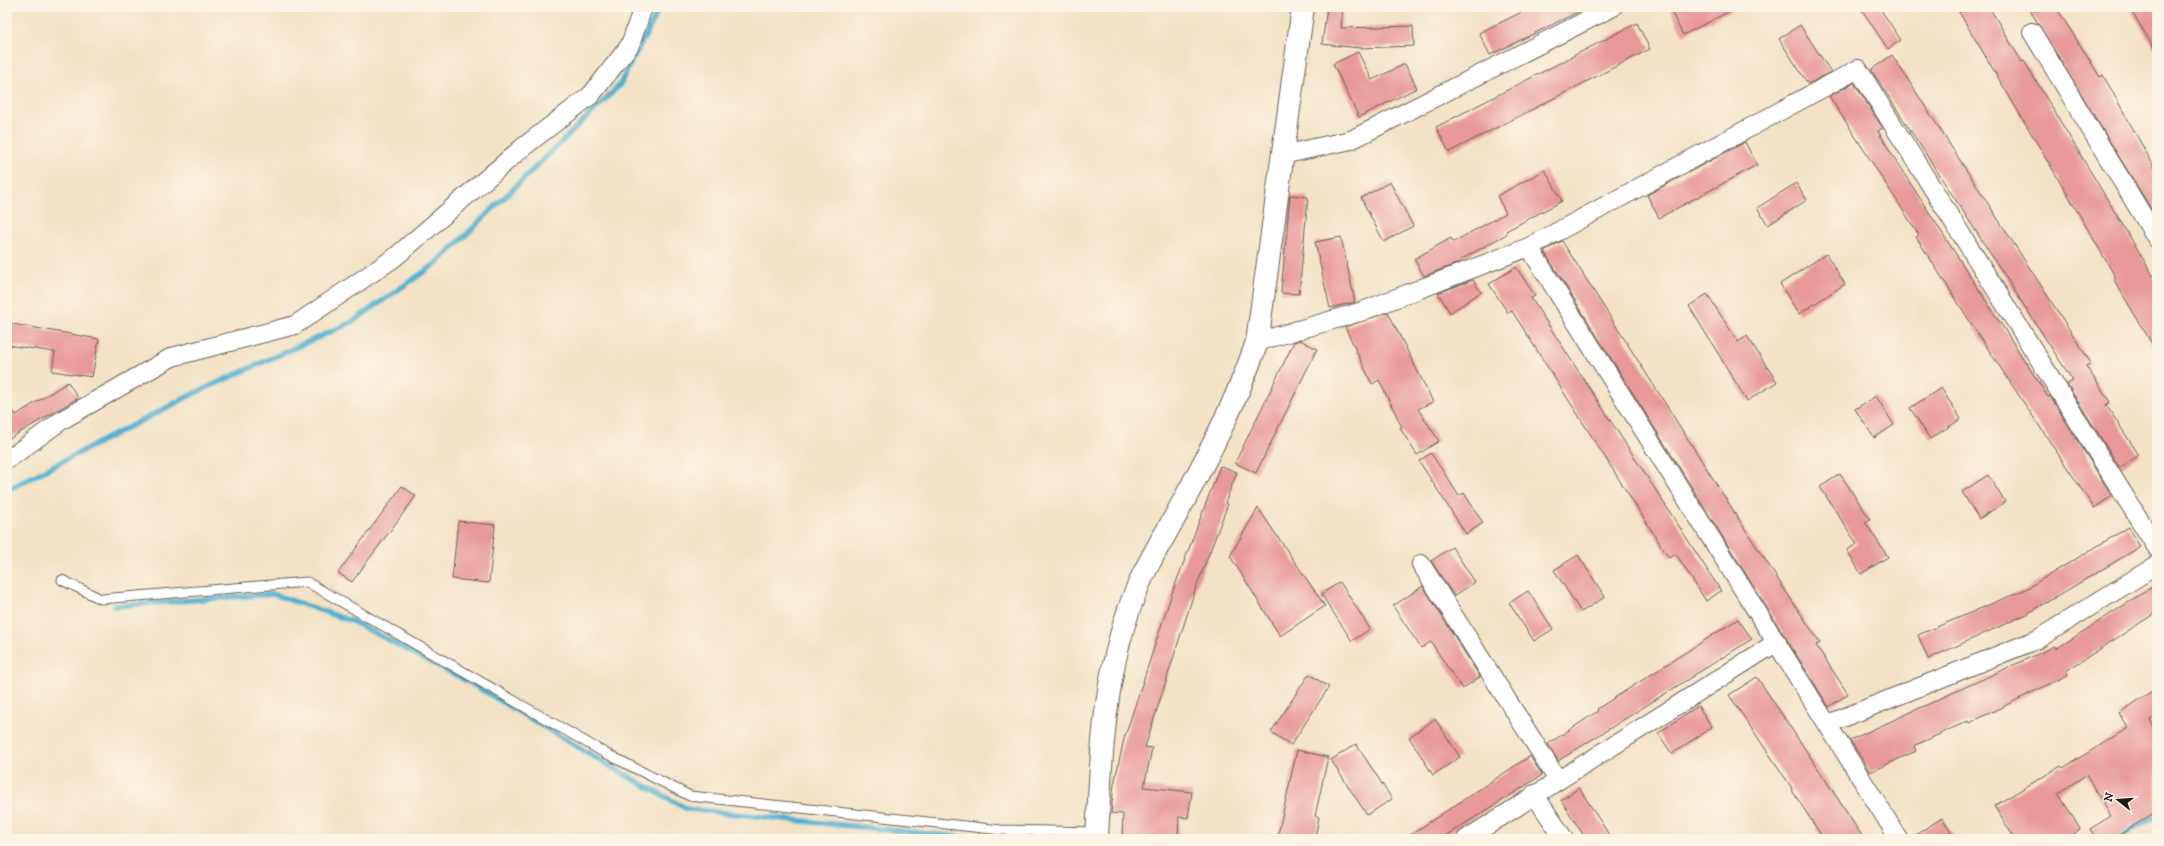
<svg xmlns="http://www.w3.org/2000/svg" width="2164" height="846" font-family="'IM FELL DW Pica',serif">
	<rect width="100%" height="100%" fill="#fcf5e5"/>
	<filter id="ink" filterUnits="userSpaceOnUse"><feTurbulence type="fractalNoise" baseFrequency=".025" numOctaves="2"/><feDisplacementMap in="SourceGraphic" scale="8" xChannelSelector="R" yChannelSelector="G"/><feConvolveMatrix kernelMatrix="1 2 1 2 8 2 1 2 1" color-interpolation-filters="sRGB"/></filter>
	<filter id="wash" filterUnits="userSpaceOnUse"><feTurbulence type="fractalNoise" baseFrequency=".012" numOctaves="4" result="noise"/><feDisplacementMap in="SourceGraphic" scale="16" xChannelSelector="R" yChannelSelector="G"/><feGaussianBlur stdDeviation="0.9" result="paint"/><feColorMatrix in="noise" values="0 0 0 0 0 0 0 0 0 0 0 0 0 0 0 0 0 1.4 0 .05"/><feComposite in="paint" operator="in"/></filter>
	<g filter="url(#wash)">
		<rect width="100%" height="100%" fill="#f3e2c5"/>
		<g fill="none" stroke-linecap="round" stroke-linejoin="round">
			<path stroke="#50b0cf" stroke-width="5.5" d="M7 490 195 393 352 322 438 262 619 86 660 7
				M114 606 273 594 354 622 469 682 608 765 687 809 977 839
				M2119 839 2157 814"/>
		</g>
		<g id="blocks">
			<path fill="#e89897" d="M1327 7H1343L1341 28 1413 26 1414 46 1360 48 1322 44Z
				M1532 7H1588L1490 55 1479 33Z
				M1669 7H1738L1683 35Z
				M1860 7H1879L1901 40 1888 49Z
				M1956 7H1989L2022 62 2024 61 2157 282V352L2114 280 2116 278 2065 190Z
				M2028 7H2056L2100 77 2103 75 2157 172V219Z
				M2129 7H2157V53Z
				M1637 23 1650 49 1449 152 1436 127Z
				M1800 25 1831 72 1808 84 1779 39Z
				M1358 52 1372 80 1405 64 1417 88 1359 117 1333 64Z
				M1892 55 2091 363 2086 366 2110 402 2106 405 2139 455 2120 468 2067 384 2073 381 1872 71V69Z
				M1854 83 1883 128 1878 131 1894 158 2048 397 2050 396 2112 496 2094 508 1978 334 1916 237 1919 235 1829 96Z
				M1745 142 1757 165 1659 218 1647 195Z
				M1545 170 1562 201 1506 231 1507 234 1460 260 1461 262 1424 276 1414 259 1451 238 1453 242 1506 213 1497 196Z
				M1390 182 1413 226 1384 242 1361 198Z
				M1796 183 1807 200 1768 225 1757 208Z
				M1290 195 1308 197 1299 294 1281 293Z
				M1341 237 1355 302 1330 308 1315 242Z
				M1562 241 1752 540 1820 643 1816 645 1848 694 1829 707 1544 251Z
				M1826 254 1845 284 1799 314 1780 284Z
				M1516 267 1535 296 1531 298 1721 591 1706 601 1676 554 1669 558 1512 311 1508 313 1489 284Z
				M1473 280 1481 292 1450 313 1438 293Z
				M1707 294 1738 342 1747 336 1777 382 1747 401 1689 306Z
				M1388 312 1433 402 1418 409 1439 441 1417 455 1400 428 1402 427 1379 380 1372 384 1345 327Z
				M7 323 99 339 92 377 52 371 55 352 7 345Z
				M1300 340 1317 349 1256 473 1235 463 1294 342Z
				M68 382 78 398 7 440V403L16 415Z
				M1941 388 1961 419 1930 439 1910 408Z
				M1876 396 1894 425 1874 438 1855 409Z
				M1431 453 1459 496 1464 493 1483 523 1466 534 1419 461Z
				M1220 466 1237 472 1225 503 1228 504 1194 593 1145 747 1152 748 1144 787 1192 792 1188 818 1179 817 1178 839H1122L1123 814 1111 813 1114 784 1124 739 1171 596Z
				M1840 474 1870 519 1865 522 1888 557 1861 574 1847 550 1857 544 1820 487Z
				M1988 475 2005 502 1979 519 1962 492Z
				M402 486 416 496 352 582 338 573Z
				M1258 508 1325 606 1280 636 1230 556Z
				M458 521 495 525 489 583 452 579Z
				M2129 527 2140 547 2027 614 1928 659 1918 635 2024 590Z
				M1452 547 1475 582 1454 596 1431 561Z
				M1578 555 1605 597 1581 612 1554 570Z
				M1340 582 1370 629 1352 641 1321 594Z
				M2157 584V612L2066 671 2068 675 1969 723 1968 721 1914 746 1916 751 1870 772 1850 740 2055 646 2056 649Z
				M1423 586 1480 677 1462 689 1431 642 1421 648 1393 606Z
				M1528 591 1553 629 1534 641 1509 603Z
				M1738 619 1752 639 1558 761 1548 744 1598 711 1597 709Z
				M1309 674 1329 687 1291 745 1271 732Z
				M1757 677 1819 770 1864 839H1824L1821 835 1791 789 1792 788 1729 695Z
				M2157 688V715L2150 720 2157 732V811L2113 839H2096L2090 829 2111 816 2086 775 2058 793 2080 829 2065 839H2015L1994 806 2061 766 2063 768 2128 728 2119 713Z
				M1698 706 1712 727 1672 754 1658 733Z
				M1435 719 1460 757 1433 775 1409 737Z
				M1356 744 1392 799 1367 815 1331 760Z
				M1297 750 1328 757 1315 816 1319 817 1315 839H1277Z
				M1530 756 1542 775 1500 802 1440 839H1404Z
				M1579 788 1606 830 1611 839H1586L1561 800Z
				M1942 818 1956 839H1909Z"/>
		</g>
	</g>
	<g filter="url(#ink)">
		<use href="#blocks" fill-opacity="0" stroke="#676157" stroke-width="1"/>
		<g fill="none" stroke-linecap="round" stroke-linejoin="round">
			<defs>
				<path id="service" d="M62 580 101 599 307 582 605 753 690 796 1001 830 1097 832"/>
				<path id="minor" d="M2032 32 2157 239
					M1282 155 1351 140 1613 7
					M1529 247 1899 839
					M1257 342 1360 312 1529 247 1858 69 2157 548
					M7 460 62 420 172 357 295 325 394 258 522 148 591 95 630 45 643 7
					M1421 564 1558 780
					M1828 724 2038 639 2157 565
					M1534 794 1564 839
					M1466 839 1777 642"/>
				<path id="tertiary" d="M1097 839C1101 754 1104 663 1139 584 1149 560 1164 537 1176 515 1207 458 1236 403 1257 342L1303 7"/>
			</defs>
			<use href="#service" stroke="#676157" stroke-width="11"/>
			<use href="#minor" stroke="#676157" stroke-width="20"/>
			<use href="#tertiary" stroke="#676157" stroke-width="24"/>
			<use href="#service" stroke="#fff" stroke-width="9"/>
			<use href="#minor" stroke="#fff" stroke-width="18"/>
			<use href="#tertiary" stroke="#fff" stroke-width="22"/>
		</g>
	</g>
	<rect width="2164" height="846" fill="none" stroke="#fcf5e5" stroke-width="24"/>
	<g transform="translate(2118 800) rotate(287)" stroke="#fcf5e5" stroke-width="3" paint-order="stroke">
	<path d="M0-3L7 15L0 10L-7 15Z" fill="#1c1c1c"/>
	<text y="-6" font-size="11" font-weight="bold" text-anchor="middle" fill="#1c1c1c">N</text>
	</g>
</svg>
